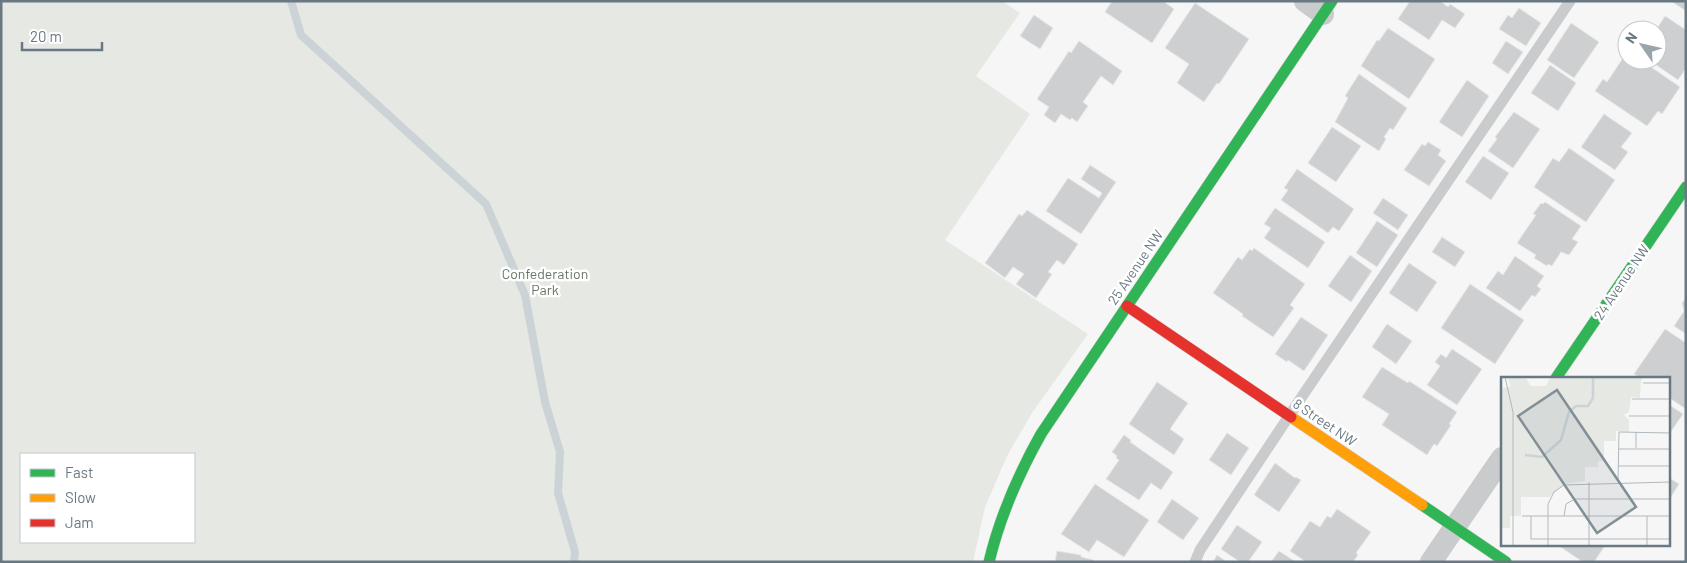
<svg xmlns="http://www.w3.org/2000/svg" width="1687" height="563" font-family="Barlow,sans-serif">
	<rect width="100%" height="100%" fill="#f6f6f6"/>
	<path fill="#e5e8e3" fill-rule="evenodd" d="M1 1H1002L1020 13 976 76 1030 114 945 240 1088 334 1032 413 1007 456 985 507 973 562H1ZM21 454H194V542H21Z"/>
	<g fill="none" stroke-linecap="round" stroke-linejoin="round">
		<path stroke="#cbd3d6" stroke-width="8" d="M291 1 301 35 486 204 525 295 545 402 560 452 558 493 575 552 574 562"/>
	</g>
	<path fill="#cecfd0" stroke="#e6e6e6" d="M1112 1H1163L1174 9 1152 43 1105 12Z
		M1410 1H1440L1448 7 1450 4 1465 14 1455 28 1442 20 1429 40 1398 19Z
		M1671 1H1686V11Z
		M1195 3 1249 39 1219 84 1217 83 1204 102 1177 83 1189 64 1165 48Z
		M1519 8 1541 23 1526 46 1499 29 1508 15 1512 18Z
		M1034 15 1053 28 1040 49 1020 36Z
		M1665 16 1686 30V68L1678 80 1649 60H1657V30H1656Z
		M1571 23 1599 42 1574 78 1547 60Z
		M1388 28 1435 59 1409 99 1361 66 1377 40 1379 41Z
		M1079 41 1122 71 1113 85 1101 76 1083 102 1088 106 1077 122 1072 118 1070 120 1061 114 1055 123 1044 115 1049 107 1037 99 1069 51 1071 53Z
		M1506 41 1523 52 1508 74 1492 63Z
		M1627 52V60H1641L1680 87 1662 114 1658 111 1647 126 1595 91 1603 79 1607 82Z
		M1550 65 1576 83 1558 111 1531 93Z
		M1359 74 1407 108 1393 130 1390 128 1384 137 1386 139 1379 151 1335 122 1348 98 1345 96Z
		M1467 80 1489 96 1462 137 1439 122Z
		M1514 112 1540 129 1513 168 1488 151 1497 139 1495 137Z
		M1604 114 1632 133 1621 147 1628 152 1615 170 1581 147Z
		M1332 127 1361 146 1336 182 1308 163Z
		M1428 142 1441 150 1438 155 1446 161 1429 186 1404 170 1422 144 1425 146Z
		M1569 148 1615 180 1586 222 1534 187 1553 158 1559 162Z
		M1483 156 1509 173 1491 200 1465 182Z
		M1090 165 1116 182 1081 234 1046 211 1068 178 1099 198 1102 193 1081 179Z
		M1297 169 1354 209 1339 231 1333 227 1328 233 1281 200 1288 190 1284 188Z
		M1383 198 1408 215 1398 230 1373 213Z
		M1545 202 1581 226 1572 239 1578 242 1569 255 1561 252 1552 266 1548 264 1547 266 1534 258 1536 255 1517 243 1536 215 1533 214 1541 203 1543 204Z
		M1275 208 1325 242 1308 268 1264 238 1271 228 1264 224Z
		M1027 210 1078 244 1064 265 1057 260 1048 272 1052 274 1036 298 1016 284 1024 274 1013 267 1005 278 985 263 1019 214 1022 216Z
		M1377 221 1398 235 1377 267 1356 253Z
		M1442 237 1465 252 1455 267 1432 252Z
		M1254 248 1305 284 1290 305 1294 308 1273 337 1242 316 1243 314 1213 293 1238 257 1242 260 1250 249 1252 251Z
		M1350 255 1372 271 1351 302 1328 286Z
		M1515 256 1544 276 1537 286 1541 289 1535 297 1532 295 1520 311 1486 288 1498 271 1503 275Z
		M1409 263 1437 282 1417 312 1389 293Z
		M1470 284 1524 320 1495 364 1441 328Z
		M1686 298V334L1674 326 1684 311 1682 303Z
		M1301 317 1328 335 1304 371 1288 360 1287 362 1275 354Z
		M1387 324 1412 341 1396 364 1372 347Z
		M1665 329 1686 343V409L1668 397V378H1640L1634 374Z
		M1452 349 1482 369 1457 405 1427 385 1440 366 1435 362 1441 354 1446 358Z
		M1382 367 1408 383 1409 381 1457 412 1449 424 1451 425 1437 446 1434 444 1427 455 1382 425 1389 414 1362 397Z
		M1157 382 1188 403 1170 429 1184 439 1174 455 1129 424Z
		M1668 404 1683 414 1668 436Z
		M1227 433 1249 448 1231 475 1209 460Z
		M1124 435 1131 440 1130 442 1173 472 1161 490 1151 483 1139 500 1106 479 1119 460 1116 458 1117 456 1112 452Z
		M1275 463 1295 478 1296 477 1301 480 1279 512 1254 495Z
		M1668 477 1679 484 1669 500 1668 499Z
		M1095 484 1149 520 1124 557 1097 540 1089 552 1061 534Z
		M1172 499 1199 518 1183 540 1157 522Z
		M1337 509 1371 532 1356 553 1358 555 1353 562H1306L1290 551 1310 521 1320 527 1327 516 1331 518Z
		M1237 525 1262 542 1248 562H1240L1221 549Z
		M1556 544H1606L1594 562H1583Z
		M1057 551 1081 555V557L1094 560 1093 562H1055Z
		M1279 551 1296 562H1271Z
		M1217 555 1227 562H1213Z"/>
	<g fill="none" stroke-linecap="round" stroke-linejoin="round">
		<defs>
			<path id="fast" d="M1556 378 1686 187
				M1422 505 1506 562
				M989 562C1000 516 1018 475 1041 434L1332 1"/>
			<path id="slow" d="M1291 417 1422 505"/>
			<path id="jam" d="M1127 306 1291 417"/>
		</defs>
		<use href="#fast" stroke="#d2d3d4" stroke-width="12"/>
		<use href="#slow" stroke="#d2d3d4" stroke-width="12"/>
		<use href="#jam" stroke="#d2d3d4" stroke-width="12"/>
		<path stroke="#c9cbcc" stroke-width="11" d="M1195 562 1200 550 1301 398 1570 1"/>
		<path stroke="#c9cbcc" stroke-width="22" d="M1305 1 1323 14
			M1431 562 1502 458"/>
		<use href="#fast" stroke="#30b455" stroke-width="11"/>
		<use href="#slow" stroke="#ff9f0a" stroke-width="11"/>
		<use href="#jam" stroke="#e5322d" stroke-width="11"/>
	</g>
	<g text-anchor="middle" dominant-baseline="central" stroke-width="5" stroke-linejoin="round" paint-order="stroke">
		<g font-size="14" fill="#697983" stroke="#fff">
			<text transform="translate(1135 267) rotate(-56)">25 Avenue NW</text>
			<text transform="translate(1621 282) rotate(-56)">24 Avenue NW</text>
			<text transform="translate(1325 422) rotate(34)">8 Street NW</text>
		</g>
		<g font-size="14" fill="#677663" stroke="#fff">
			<text x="545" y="273">Confederation<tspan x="545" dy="16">Park</tspan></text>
		</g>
	</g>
	<g transform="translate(1501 377)">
		<rect width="169" height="169" fill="#f6f6f6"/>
		<path d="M6 0H24L30 9H45L50 0H144L140 3 139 21 130 20 128 35 123 38 128 43V55L115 54V64H103V84H97V90H84V104L63 107 49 120H20V139H9V151H0V12L10 9Z" fill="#e5e8e3"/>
		<path fill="none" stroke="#cbd3d6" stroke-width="2.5" d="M24 78 41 80 60 63 68 35 75 29H87L92 21V0"/>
		<path fill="none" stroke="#b1b9be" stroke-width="1" d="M4 0 12 35V169M142 6H169M131 22H169M128 39H169M135 71V55M118 72H169M118 89H169M88 105V169M117 105 118 55 169 56M21 139H169M30 139V162H169M63 139 65 127 74 122H169M47 169V127L53 115 63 108 169 105M146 169V139"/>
		<path fill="#828f97" fill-opacity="0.15" stroke="#828f97" stroke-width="2.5" d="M56 13 135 130 96 156 17 39Z"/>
		<rect width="169" height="169" fill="none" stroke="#697983" stroke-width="2.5"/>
	</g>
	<rect width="1687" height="563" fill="none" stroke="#697983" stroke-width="5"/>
	<rect x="20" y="453" width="175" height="90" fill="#ffffff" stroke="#c3c9cd"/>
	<rect x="30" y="469" width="25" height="8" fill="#30b455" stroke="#c3c9cd"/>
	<text x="65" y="478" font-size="15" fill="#697983">Fast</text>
	<rect x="30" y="494" width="25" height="8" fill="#ff9f0a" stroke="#c3c9cd"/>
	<text x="65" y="503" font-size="15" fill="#697983">Slow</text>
	<rect x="30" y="519" width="25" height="8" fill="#e5322d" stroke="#c3c9cd"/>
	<text x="65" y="528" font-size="15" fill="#697983">Jam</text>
	<g transform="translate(1642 45) rotate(304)"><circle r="24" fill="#ffffff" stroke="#c3c9cd"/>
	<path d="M0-4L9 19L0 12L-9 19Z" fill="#9aa5ab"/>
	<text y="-8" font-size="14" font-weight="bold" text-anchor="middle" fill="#697983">N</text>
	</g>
	<path d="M22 42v8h80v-8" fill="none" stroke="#697983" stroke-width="2.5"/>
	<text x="30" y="42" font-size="15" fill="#697983" stroke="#ffffff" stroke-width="4" paint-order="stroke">20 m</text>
</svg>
